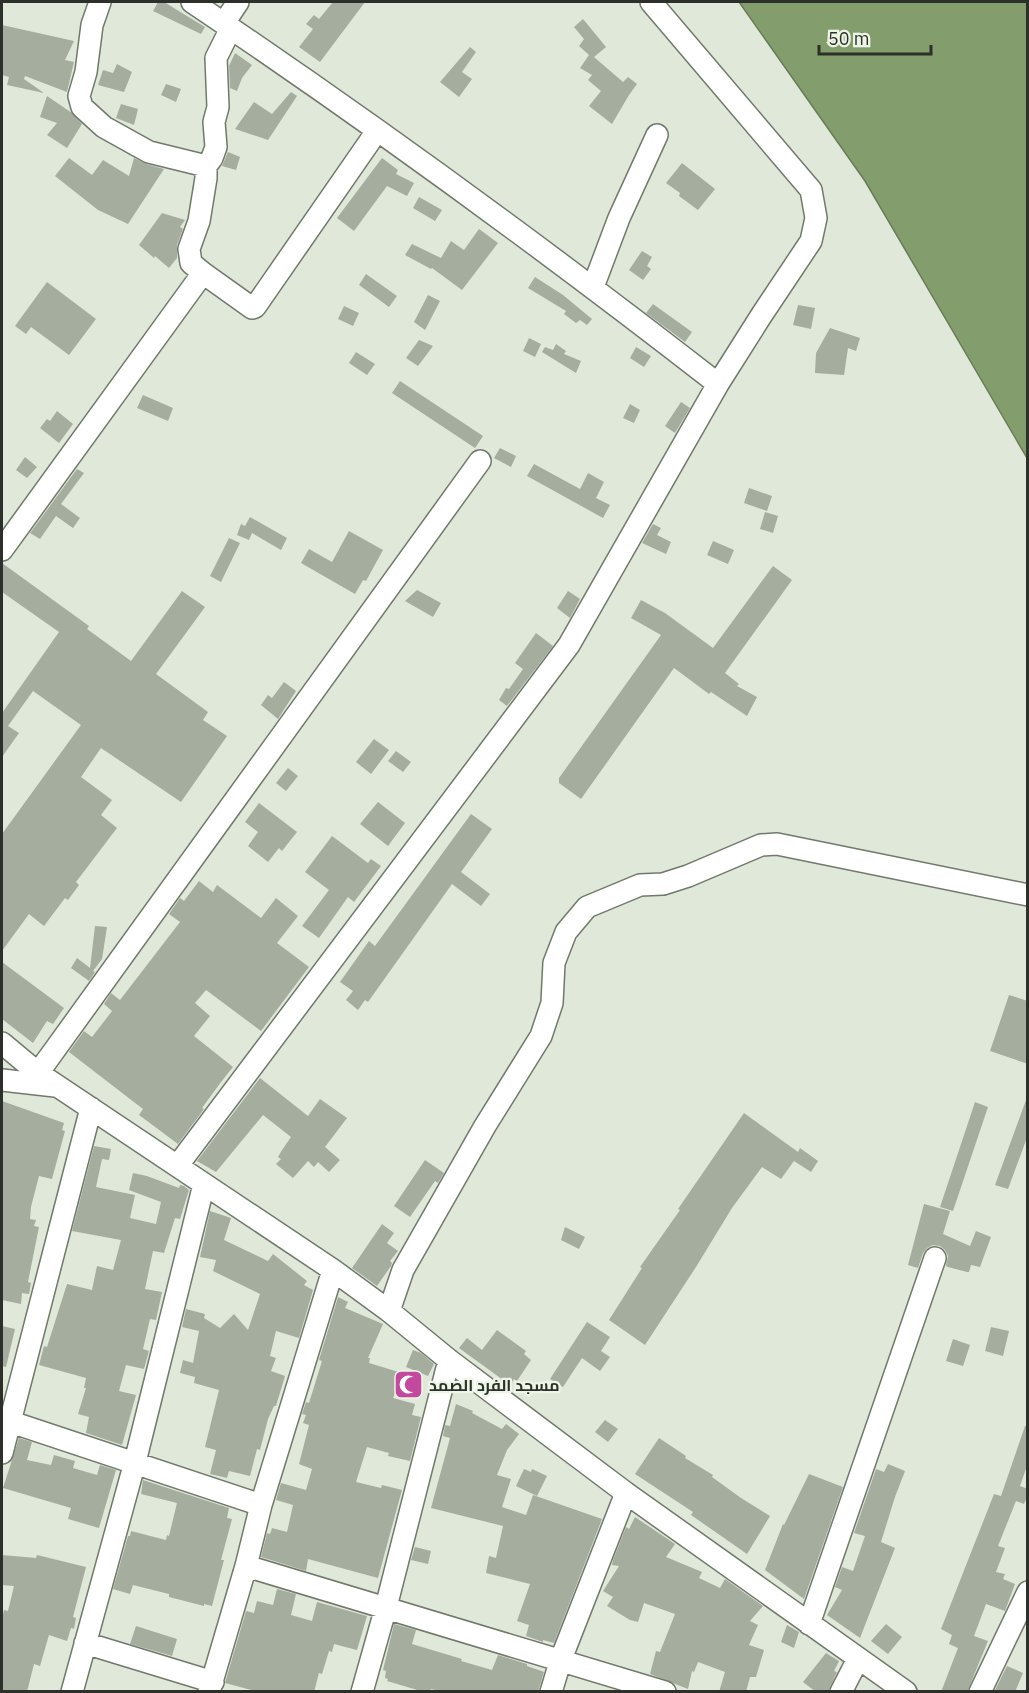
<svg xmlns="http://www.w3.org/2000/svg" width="1029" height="1693" font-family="'IBM Plex Sans',Cairo,sans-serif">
	<rect width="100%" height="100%" fill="#e0e8d9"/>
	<path fill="#839d6d" stroke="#697c59" stroke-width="1.5" d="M739 2H1027V458L865 181Z"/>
	<path fill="#a5ad9e" d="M158 2H164L205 27 201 34 153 11Z
		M333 2H365L320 62 299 47 313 29 306 24 314 15 319 19Z
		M583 19 606 47 594 57 623 82 628 77 637 84 629 95 612 124 589 106 601 91 588 80 592 75 580 68 589 55 579 46 584 39 574 27Z
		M2 25 74 41 65 60 74 62 67 92 25 76 24 79 44 93 7 85 9 77 2 75Z
		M470 47 476 52 462 72 472 79 459 97 440 82Z
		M235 53 252 65 242 78 237 91 230 88 229 66Z
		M117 64 132 72 124 92 98 85 103 70 113 73Z
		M166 84 181 89 176 102 161 95Z
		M291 92 297 96 268 140 235 129 254 102 272 114Z
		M47 96 72 113 82 124 67 148 47 135 57 123 40 117Z
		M121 104 138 109 134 125 116 118Z
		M228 152 240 157 236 170 222 166Z
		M69 158 92 175 103 160 129 176 134 158 146 164 164 169 128 224 98 210 55 176Z
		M382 158 398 170 396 174 414 183 407 196 387 186 354 231 337 218Z
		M682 163 715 189 698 210 679 196 680 193 666 183Z
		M419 197 442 210 435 221 413 208Z
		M162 213 185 220 180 227 183 229 177 245V258L169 268 155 256 154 258 139 245Z
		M479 229 498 243 462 290 432 268 431 269 405 255 412 244 441 258 451 241 464 250Z
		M642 251 652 257 647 266 651 269 643 280 629 270Z
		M366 274 397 296 389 307 359 285Z
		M535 277 563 295 592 319 587 325 580 320 576 323 564 314 566 311 528 288Z
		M47 282 96 319 69 355 31 327 26 334 15 326Z
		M428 295 440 301 425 330 414 322Z
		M653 304 692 332 685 342 646 313Z
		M798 305 815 308 811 329 793 325Z
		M344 306 359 313 353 326 338 319Z
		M830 328 860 338 856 351 848 348 844 375 815 373 816 353Z
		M529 338 541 344 535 357 523 351Z
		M419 340 433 346 418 366 406 358Z
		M556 344 566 351 564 354 581 361 576 373 542 352 545 347 553 350Z
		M636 347 651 356 644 367 630 358Z
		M356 352 375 364 367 375 349 363Z
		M400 381 483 436 475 448 392 393Z
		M143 395 173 408 168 421 137 408Z
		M681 402 690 408 675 433 665 426Z
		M630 404 640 410 634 423 623 418Z
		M57 411 73 424 59 443 40 428 47 419 50 421Z
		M500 448 516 456 511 467 494 458Z
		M25 457 37 467 27 478 16 470Z
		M534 464 580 489 588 473 604 482 596 498 610 505 603 518 527 476Z
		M77 469 84 473 61 504 80 518 73 528 56 516 40 539 30 533Z
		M749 488 772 496 767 511 744 503Z
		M765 512 778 516 773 533 760 529Z
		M250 517 287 538 281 550 252 533 249 540 237 535 241 524 245 526Z
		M653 524 661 528 657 535 671 542 666 554 642 543Z
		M349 531 383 550 366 581 363 580 355 594 301 563 309 549 332 562Z
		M229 538 240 543 221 582 210 576Z
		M713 541 734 550 728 564 707 555Z
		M2 563 89 626 87 629 131 661 182 591 205 607 156 674 208 712 203 720 227 736 181 802 101 748 81 777 112 800 101 815 117 828 76 882 79 885 68 900 65 898 44 926 29 914 2 951V834L81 725 33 691 8 726 19 733 2 757V713L59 632 2 592Z
		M773 566 792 580 725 673 739 684 737 686 757 697 747 716 711 692 709 694 674 668 581 799 559 783V778L661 635 631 618 641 600 665 613 713 648Z
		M417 590 441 603 433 617 405 601Z
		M568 591 580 599 570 618 557 608Z
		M536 633 553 646 507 706 499 700 506 688 509 689 523 669 515 663Z
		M284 682 296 691 278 719 261 705 268 695 272 698Z
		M374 739 389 750 371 774 356 762Z
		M396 751 411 762 403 772 388 761Z
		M288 768 298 776 286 791 276 783Z
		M378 802 405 823 388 846 360 824Z
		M259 803 297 832 282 851 279 848 268 862 248 846 258 832 245 822Z
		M471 814 492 829 461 872 490 894 481 906 452 884 368 1002 365 1000 358 1010 346 1000 353 991 340 982 369 941 375 946Z
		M332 836 368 863 371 859 381 866 354 902 348 897 319 938 302 926 329 890 305 872Z
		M199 881 213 892 217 885 261 918 276 898 298 916 277 943 309 967 261 1031 206 990 195 1003 210 1016 194 1036 233 1067 221 1082 202 1108 204 1109 178 1144 139 1115 143 1109 69 1052 84 1031 92 1037 112 1011 104 1004 111 993 120 1000 180 922 169 914 180 898 184 901Z
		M95 926 107 927 102 959 93 971 95 972 89 981 71 968 77 958 90 968Z
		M2 962 64 1008 53 1024 47 1021 33 1043 2 1019Z
		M1009 995 1028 1001V1064L990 1051Z
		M260 1078 308 1116 320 1099 347 1118 325 1147 340 1160 329 1172 318 1162 314 1167 308 1161 293 1178 276 1164 281 1159 278 1157 282 1150 291 1137 263 1115 216 1172 197 1161Z
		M1026 1100H1028V1135L1008 1189 995 1185Z
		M2 1101 64 1123 62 1130 65 1131 52 1179 39 1176 31 1207 30 1219 36 1220 34 1226 39 1227 28 1282 31 1283 29 1294 22 1293 21 1304 2 1300Z
		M975 1102 988 1107 953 1211 940 1207Z
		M744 1113 798 1152 800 1148 818 1161 811 1172 794 1161 781 1179 762 1167 732 1208 696 1267 645 1345 609 1320 642 1268 640 1267 680 1210 678 1209Z
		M94 1146 111 1149 109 1160 102 1159 96 1187 135 1195 130 1218 156 1224 161 1202 129 1190 133 1173 147 1176 179 1188 180 1185 184 1186 189 1190 180 1219 175 1218 164 1253 153 1251 145 1289 162 1292 156 1320 150 1319 143 1349 149 1351 144 1369 126 1365 119 1391 136 1395 122 1445 86 1433 89 1417 78 1414 86 1388H84L86 1378 39 1365 44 1346 47 1347 67 1284 92 1290 97 1266 113 1270 121 1240 72 1231Z
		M425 1160 444 1173 438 1183 435 1181 410 1217 394 1206Z
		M924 1204 950 1211 943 1234 970 1246 976 1231 991 1237 980 1267 971 1265 969 1272H967L948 1267 946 1266 948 1256 945 1250 940 1246 933 1245 927 1248 923 1253 918 1268 908 1265Z
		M210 1211 231 1218 224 1240 268 1261 273 1254 307 1281 304 1285 313 1290 299 1338 276 1331 270 1356 276 1358 271 1371 285 1376 276 1406H274L268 1419 260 1450 257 1449 250 1476 229 1471 227 1478 210 1474 216 1450 205 1447 219 1390 194 1383 195 1377 180 1373 183 1360 193 1363 199 1331 182 1327 186 1309 205 1314 204 1318 220 1328 234 1314 248 1330 260 1294 213 1271 216 1260 200 1257Z
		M382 1224 394 1233 387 1243 398 1251 390 1261 392 1263 391 1266 377 1286 352 1268Z
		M565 1227 585 1237 579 1249 561 1240Z
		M338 1297 348 1302 345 1308 383 1324 368 1358H370L369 1363 402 1373 393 1398 415 1404 412 1415 421 1417 410 1461 388 1456 389 1453 367 1447 356 1482 381 1488 382 1485 402 1490 378 1578 308 1559 306 1571 261 1557 267 1533 270 1534 272 1528 287 1532 293 1505 276 1500 281 1483 306 1490 312 1469 299 1464 309 1425 303 1423 306 1415 302 1414 306 1402 309 1403 322 1361 319 1360Z
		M587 1322 610 1337 601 1351 610 1357 600 1371 582 1358 563 1387 550 1379Z
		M2 1326 15 1329 6 1367 2 1366Z
		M991 1327 1009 1331 1003 1356 985 1351Z
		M497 1330 526 1351 524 1354 531 1360 517 1381 514 1379 510 1385 459 1348 467 1338 482 1350Z
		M953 1339 970 1345 963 1366 946 1361Z
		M413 1350 421 1353 434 1364 428 1376 406 1367Z
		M456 1404 473 1411 472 1413 502 1429 506 1424 519 1434 507 1450 497 1475 511 1479 502 1507 526 1515 533 1495 602 1519 554 1643 543 1640V1642L526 1636 529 1625 517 1621 530 1584 486 1573 489 1556 496 1558 503 1526 431 1508 450 1438 443 1436 445 1425 450 1426Z
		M605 1420 618 1429 608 1442 595 1432Z
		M1025 1426H1028V1463L1020 1486 1028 1489V1495L1024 1504 1016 1501 998 1546 1005 1548 996 1572 1005 1574 1003 1579 1015 1584 1005 1611 986 1604 974 1636 988 1641 967 1692H941L958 1648 949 1644 952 1635 941 1629 994 1494 1001 1496Z
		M19 1438 32 1442 27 1460 51 1465 54 1455 75 1461 73 1468 97 1475 100 1465 116 1470 99 1528 68 1519 71 1508 3 1488Z
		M659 1438 686 1456 685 1458 713 1475 712 1477 741 1498 770 1516 747 1554 691 1515 693 1512 635 1474Z
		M888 1464 905 1471 895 1497 881 1542 895 1548 860 1638 827 1615 842 1590 835 1587 842 1567 853 1571 865 1536 854 1533 876 1469 884 1472Z
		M524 1469 531 1472 532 1469 547 1476 537 1496 516 1486Z
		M809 1474 843 1487 804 1599 765 1570 783 1524 784 1525Z
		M143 1480 229 1508 227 1518 232 1519 221 1560H224L212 1606 204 1604V1606L169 1597V1594L133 1585 130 1594 113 1589 128 1536H130L131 1531 166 1540 167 1535 169 1536 177 1503 141 1494Z
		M635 1517 675 1544 666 1557 702 1572 699 1578 720 1588 725 1579 763 1606 750 1621 758 1625 749 1645 764 1650 756 1677H750L746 1692H719L725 1672 698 1662 694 1672 692 1671 688 1689 650 1674 656 1651 660 1652 675 1614 644 1603 638 1622 630 1620 607 1606 613 1597 603 1591 619 1566 612 1565 613 1560 626 1527 629 1529Z
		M415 1547 431 1551 428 1564 411 1560Z
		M2 1555 36 1558 37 1555 86 1567 73 1617 76 1618 74 1629 71 1628 67 1641 49 1635 40 1666 34 1664 27 1692H2V1619L4 1610 8 1611 14 1586 2 1585Z
		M277 1589 296 1594 291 1615 312 1621 317 1602 367 1616 357 1650 334 1644 332 1652 329 1651 322 1674 319 1673 314 1692H259L225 1683 246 1611 254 1613 257 1601 273 1605Z
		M394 1624 416 1630 412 1644 462 1659 461 1661 492 1670 498 1655 527 1664V1666L544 1672 538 1692H444L431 1689 430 1692H424L387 1681 388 1679 385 1678 386 1671 383 1670Z
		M886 1624 902 1637 888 1654 871 1641Z
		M787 1625 799 1632 794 1648 781 1642Z
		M136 1626 177 1639 172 1656 130 1644Z
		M826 1653 839 1661 834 1671 837 1672 828 1692H816L803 1682Z
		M1007 1666 1023 1673 1015 1692H994Z"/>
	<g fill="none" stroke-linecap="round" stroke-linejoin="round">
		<defs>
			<path id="minor" d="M100 2 92 25 86 72 79 96 82 107 104 127 149 152 206 166
				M192 2C372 123 547 251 718 384
				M224 23 238 2
				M203 273 191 263 189 249 199 221 206 178V166L212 158 216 147 214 122 218 107 216 58 231 28
				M593 287 619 218 657 135
				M2 550 203 273 252 308 255 307 377 131
				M2 1043 38 1073 333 1270 389 1311 449 1360 626 1493 906 1692
				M38 1073 480 461
				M2 1080 55 1086
				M178 1165 569 645 718 384 761 316 811 241 816 218 811 190 651 2
				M389 1311 403 1270 485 1126 541 1036 552 1003 554 963 566 932 587 907 640 885 663 884 688 876 761 845 777 844 1028 895
				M2 1419 261 1505
				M2 1453 91 1108
				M246 1566 665 1692
				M809 1624 935 1258
				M85 1643 213 1682
				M72 1692 135 1462 204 1184
				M209 1692 246 1566 261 1505 333 1270
				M362 1692 386 1607 449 1360
				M551 1692 561 1659 626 1493
				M841 1692 858 1659
				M980 1692 1028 1592"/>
		</defs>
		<use href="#minor" stroke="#71796b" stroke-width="24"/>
		<use href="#minor" stroke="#fff" stroke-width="21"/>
	</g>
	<defs>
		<symbol id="mosque-square" viewBox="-11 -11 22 22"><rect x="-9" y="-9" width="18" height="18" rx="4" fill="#c2499e" stroke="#edf6e6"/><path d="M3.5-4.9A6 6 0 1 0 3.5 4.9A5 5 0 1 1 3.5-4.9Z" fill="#fff"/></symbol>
	</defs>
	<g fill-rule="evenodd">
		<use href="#mosque-square" x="392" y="1368" width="33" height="33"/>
	</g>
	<g text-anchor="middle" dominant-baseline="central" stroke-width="4.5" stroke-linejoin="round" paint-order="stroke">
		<g font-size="16" font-weight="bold" fill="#2d302a" stroke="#edf6e6" text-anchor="start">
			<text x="429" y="1385">مسجد الفرد الصمد</text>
		</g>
	</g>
	<rect width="1029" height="1693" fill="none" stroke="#2d302a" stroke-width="6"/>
	<path d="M819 45v9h112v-9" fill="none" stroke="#2d302a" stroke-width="3"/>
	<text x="828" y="45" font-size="18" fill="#2d302a" stroke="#edf6e6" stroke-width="4.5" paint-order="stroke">50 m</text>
</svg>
